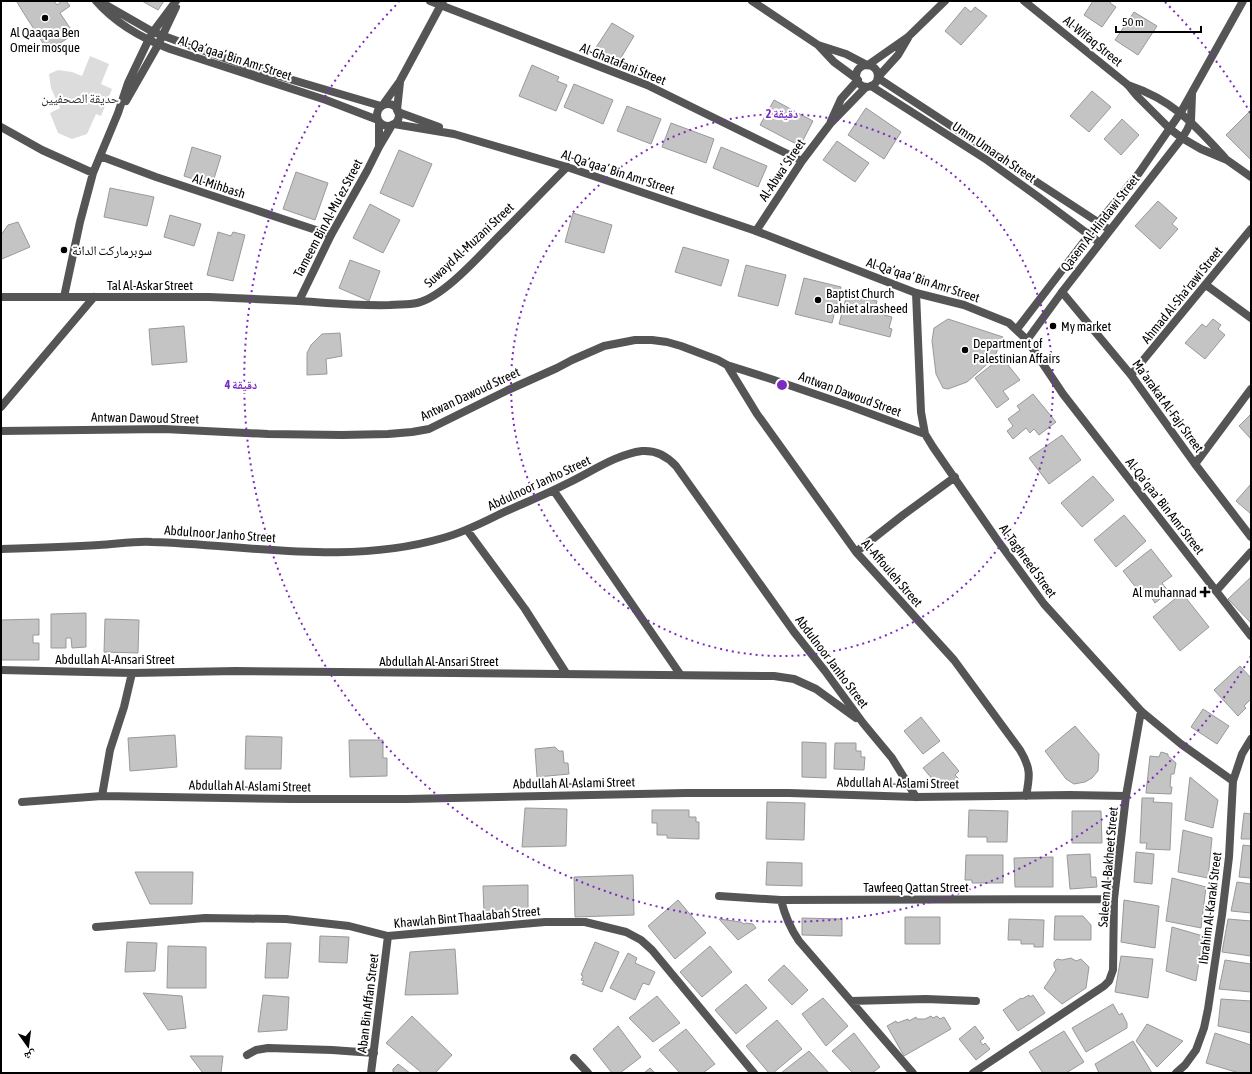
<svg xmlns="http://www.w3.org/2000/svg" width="1252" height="1074" font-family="'Asap Condensed','Noto Naskh Arabic',sans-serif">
	<rect width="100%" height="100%" fill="#fff"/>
	<path fill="#dcdcdc" d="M90 56 109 64 101 84 112 89 101 116 96 114 87 134 72 139 58 133 50 113 60 108 51 88 49 74 58 70 72 72 82 76Z"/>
	<path fill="#c4c4c4" stroke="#999" d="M18 1H54L57 5 62 1H66L70 6 60 13 74 34 48 51 23 12 17 2Z
		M142 1H164L158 10Z
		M1093 1H1111L1110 3 1116 7 1102 27 1084 15Z
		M965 7 971 12 975 7 987 16 961 45 945 31Z
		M1134 12 1157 26 1138 55 1115 40Z
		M612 23 634 36 616 66 593 52Z
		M532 65 559 77 557 81 567 85 556 111 519 96Z
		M574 84 613 100 603 124 564 107Z
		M1092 91 1111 107 1089 132 1070 116Z
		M774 100 813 121 800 146 760 125Z
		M627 106 661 119 651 144 617 131Z
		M866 108 901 132 884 159 848 135Z
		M1251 110V160L1226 135Z
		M1122 119 1139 135 1121 155 1104 139Z
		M671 123 714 139 706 163 662 147Z
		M837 141 869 163 855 182 823 160Z
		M192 147 221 156 212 185 184 176Z
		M721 147 767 166 758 187 713 168Z
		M399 150 432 164 413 207 380 193Z
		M296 172 328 183 315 220 283 209Z
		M110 188 154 197 147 226 104 217Z
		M1158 201 1177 218 1172 224 1178 229 1160 249 1135 226Z
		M370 204 400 220 383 253 353 238Z
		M573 213 612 225 604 253 565 242Z
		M170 215 201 224 194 246 164 237Z
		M18 222 30 247 2 259 1 256V235L8 225Z
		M218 232 231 236 233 232 245 235 233 281 207 275Z
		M683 247 729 260 721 286 675 272Z
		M350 260 380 271 369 301 339 288Z
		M746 265 786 275 778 306 738 296Z
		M804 278 841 287 832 323 795 314Z
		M847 294 877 301 875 309 885 311 884 315 892 317 889 328 892 329 890 337 839 324Z
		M948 319 1003 337 994 358 967 382 948 389 943 388 936 374 932 341 934 328Z
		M1213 319 1221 325 1218 329 1225 335 1205 359 1185 343 1202 324 1206 327Z
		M184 326 187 362 152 365 149 329Z
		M340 333 342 356 326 359 327 374 307 375V353L311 345 322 334Z
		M999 359 1004 360 1020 380 1003 391 1009 399 997 408 975 378Z
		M1033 394 1056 422 1039 435 1034 429 1030 433 1026 428 1013 439 1007 431 1013 426 1008 419 1020 410 1017 406Z
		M1250 415 1251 416V439L1239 426Z
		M1062 435 1081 460 1049 484 1029 458Z
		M1093 476 1114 500 1082 527 1061 503Z
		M1251 484V514L1236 501Z
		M1124 515 1146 541 1116 567 1094 540Z
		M1151 549 1172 576 1162 583 1169 592 1155 603 1149 594 1144 598 1123 571Z
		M1251 577V623L1228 599Z
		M1182 593 1209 627 1180 651 1153 617Z
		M86 613V647L72 648 71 638H66V648H51V614Z
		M39 619V635H33V643H39V660H1V620Z
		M105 619 139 620 138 653 104 652Z
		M1240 666 1251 678V699L1244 706 1246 708 1238 716 1214 690Z
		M1203 709 1229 726 1217 744 1191 727Z
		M921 717 940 741 923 754 904 731Z
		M1075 726 1099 754 1098 771 1092 778 1085 782 1074 784 1066 779 1045 751Z
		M175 735 177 767 130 771 128 738Z
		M246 736 282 737 281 769H245Z
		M349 740H383V758H387V776L350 777Z
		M802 742 826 743V778L802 777Z
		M835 743H856V751H861V757H865L864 770 834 769Z
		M555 747 559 751H563L564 763H568L569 774 537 777 535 749Z
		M943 752 959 771 955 775 959 779 953 784 950 780 946 784 943 781 941 782 937 778 934 781 923 768Z
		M1161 752 1168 754V756L1176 763 1174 774H1171L1170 787H1172L1171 794 1146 793 1150 756 1159 757Z
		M1190 777 1218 800 1213 828 1185 820Z
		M1142 798H1154L1153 802 1172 803 1170 850 1146 849 1147 843H1140Z
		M767 802 805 803 804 840 766 839Z
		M525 808 567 809 566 846 522 847Z
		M652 810H689V817H696V822H699V839L667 838V835H657V823H652Z
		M969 810 1008 811 1007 842H987V837H968Z
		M1072 811H1101L1102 843H1072Z
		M1244 813 1251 814V839H1241Z
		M1183 830 1212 838 1208 878 1178 872Z
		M1243 845 1251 846V878L1239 877Z
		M1136 852 1154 854 1152 884 1134 882Z
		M1090 854 1091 877H1096L1097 887 1070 889 1067 855Z
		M966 855H1003V883H972V880H965Z
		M1053 857V887H1015L1014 858Z
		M767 862 802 863V886L766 885Z
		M135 872H193L192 904H150Z
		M633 875 634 915 575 917 574 877Z
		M1172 878 1206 887 1201 928 1166 921Z
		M1237 882 1251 884V913L1231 911Z
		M528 885V912L484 913 483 886Z
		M678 900 706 933 675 959 648 926Z
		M1124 900 1159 906 1155 948 1121 942Z
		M1055 916H1083L1091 925V940H1054Z
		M905 917H940V944H905Z
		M802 918 842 919V936L802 935Z
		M719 919 741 922 744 924 746 923 753 924 756 928 738 940Z
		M1009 919 1044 920 1043 947H1034V944H1021V940H1008Z
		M1228 919 1251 921V956L1222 952Z
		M1172 927 1203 936 1196 981 1166 971Z
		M320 936 349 937 347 963 319 962Z
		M127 942 157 943 155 971 125 972Z
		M595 942 619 952 602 992 582 984 584 981 581 980 583 976 581 975Z
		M267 943H291L288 978H265Z
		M168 946 206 947V988H167Z
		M710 946 732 972 702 997 680 972Z
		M455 949 458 994 405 995 410 952Z
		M628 953 637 958 635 963 655 972 649 985 643 983 635 1000 610 988Z
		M1121 956 1153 959 1148 998 1115 992Z
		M1071 958 1076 961 1081 959 1089 967 1086 988 1062 1004 1044 988 1056 970 1054 966V962L1057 959 1062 960Z
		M1225 960 1251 964V992L1219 989Z
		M784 965 808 990 792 1005 768 980Z
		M746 984 767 1008 736 1034 715 1010Z
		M143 993 182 996 186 1028 168 1030Z
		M263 995 289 997 287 1030 258 1032Z
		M1029 995 1030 997 1033 995 1045 1013 1018 1031 1003 1010 1021 998 1022 999Z
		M657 996 680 1023 653 1042 629 1018Z
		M823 998 848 1026 826 1046 802 1014Z
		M1221 999 1251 1001V1033L1218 1026Z
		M1113 1004 1119 1015 1122 1013 1127 1023V1028L1086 1052 1072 1028Z
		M412 1016 452 1055 435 1073H422L386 1043Z
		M931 1016 933 1018 937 1016 940 1019 944 1017 951 1029 904 1056 887 1026 896 1021 897 1023 908 1019 909 1021 916 1017 917 1019H925Z
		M777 1020 802 1049 773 1073H769L746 1046Z
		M1147 1024 1183 1041 1157 1067 1136 1041Z
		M618 1026 641 1057 620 1073H612L593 1049Z
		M975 1026 984 1038 980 1041 983 1045 985 1043 990 1049 976 1060 959 1039Z
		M686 1029 715 1064 703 1073H680L659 1050Z
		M1064 1031 1084 1062 1066 1073H1043L1029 1052Z
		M854 1033 880 1067 872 1073H853L832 1051Z
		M1215 1033 1251 1045V1073H1239L1206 1063Z
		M1133 1041 1152 1073H1099L1095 1064Z
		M809 1051 829 1073H781Z
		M190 1056H223L221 1073H203Z
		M398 1064 410 1073H393V1069Z
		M650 1068 655 1073H644Z"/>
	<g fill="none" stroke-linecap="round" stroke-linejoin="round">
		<path stroke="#555" stroke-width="8" d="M430 1 647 85 802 161
			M868 65 908 37 945 1
			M878 77 898 55 908 38
			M126 101 158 45 176 7
			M1181 112 1243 1
			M831 121 841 99 858 80
			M1191 121 1192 94
			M1 127 42 150 93 173
			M100 156 156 177 331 235
			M756 231 802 161 830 124 866 87
			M1206 285 1251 318
			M1062 292 1131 375 1195 464 1251 537
			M916 293 921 412 925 434 933 447 998 541 1044 604 1141 711 1181 744 1233 781
			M64 297 80 222 93 173 118 113 128 83 148 41 153 32 176 1
			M299 301C329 303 359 306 390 305 399 304 408 305 417 303 444 297 481 254 501 234 523 212 545 189 567 167
			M727 365 757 414 856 552 954 660 1020 750C1031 768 1030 776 1026 796
			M1131 375 1251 229
			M1 407 94 297
			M1 431 164 429 268 434 342 435 388 434 412 432 429 429 508 390 557 368 572 360 604 346 635 340H652L667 342 681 346 718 360 727 365 771 379 847 405 925 434
			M1195 464 1251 389
			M554 491 680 674
			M467 530 525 609 566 673
			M1 549C34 548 67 547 99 545 117 544 135 541 152 542 250 545 346 566 443 538 462 533 480 524 498 515 521 504 545 495 568 483 591 472 617 454 642 451 657 450 667 456 676 466L794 632 825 671 863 723 892 758 916 797
			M856 552 903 515 955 477
			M1216 591 1251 552
			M1 670 132 673 236 671 774 676 794 679 816 689 856 718
			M102 796 110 750 124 707 132 673
			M22 802 102 796 293 799H407L686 793H789L916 797 1070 795 1126 796
			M719 896 781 900 1114 899
			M781 900C785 916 790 928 799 941L913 1073
			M96 927 205 918 286 919 349 926 388 936 545 922H585L626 932 641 940 652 950 754 1073
			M851 1001 926 999 976 1001
			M247 1055 256 1050 268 1048 332 1050 374 1053
			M574 1058 588 1073
			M371 1073 388 936
			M973 1073 1104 986 1109 981 1113 970 1114 899 1126 796 1141 711
			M1176 1073 1185 1065 1196 1050 1204 1028 1208 1009 1222 915 1229 857 1233 781 1242 754 1251 739"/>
		<path stroke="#555" stroke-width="8" d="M96 1C116 24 141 38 170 49L326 100 378 120
			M99 1 153 32 213 54 262 71 381 106
			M752 1 818 45 846 54 867 65
			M1024 1 1128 85 1137 96 1170 129 1182 138 1201 149 1227 160 1251 177
			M818 45 834 62 857 79
			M856 76a11 11 0 1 1 22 0a11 11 0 1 1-22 0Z
			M878 78 1110 230
			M1128 85C1173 100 1194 124 1225 158
			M871 86 987 160 1037 196 1100 243
			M377 115a11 11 0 1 1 22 0a11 11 0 1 1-22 0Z
			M382 106 400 81 443 1
			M397 110 400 82
			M398 112 439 127
			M394 124 454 134 567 167 756 231 916 293 964 305 1009 323 1027 340 1063 394 1251 636
			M379 146V122
			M1 297H209L299 301 331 235 367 171 379 147 392 125
			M1017 329 1099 222 1139 173 1181 112
			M1027 340 1062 292 1182 138 1187 130 1191 121"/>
	</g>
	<g fill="none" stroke="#7b2cbf" stroke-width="2" stroke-dasharray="2 4">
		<circle cx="782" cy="385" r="271"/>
		<path d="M1251 656A541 541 0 1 1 399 2M1165 2A541 541 0 0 1 1251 114"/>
	</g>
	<g fill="#000" stroke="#fff" stroke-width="1.5">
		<circle cx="45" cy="18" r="4"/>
		<circle cx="64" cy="250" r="4"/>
		<circle cx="818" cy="300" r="4"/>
		<circle cx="1053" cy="326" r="4"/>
		<circle cx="965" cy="350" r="4"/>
		<path d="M1203 586h4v4h4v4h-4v4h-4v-4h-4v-4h4z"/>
	</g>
	<g text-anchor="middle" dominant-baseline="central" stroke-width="4" stroke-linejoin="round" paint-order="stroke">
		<g font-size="13" fill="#000" stroke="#fff" text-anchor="start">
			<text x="45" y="32" text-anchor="middle">Al Qaaqaa Ben<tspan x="45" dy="15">Omeir mosque</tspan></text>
			<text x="72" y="250">سوبرماركت الدانة</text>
			<text x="826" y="293">Baptist Church<tspan x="826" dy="15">Dahiet alrasheed</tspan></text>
			<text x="1061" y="326">My market</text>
			<text x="973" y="343">Department of<tspan x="973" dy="15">Palestinian Affairs</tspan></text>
			<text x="1197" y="592" text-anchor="end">Al muhannad</text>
		</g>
		<g font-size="13" fill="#000" stroke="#fff">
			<text transform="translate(1093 41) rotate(39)">Al-Wifaq Street</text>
			<text transform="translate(235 58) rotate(18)">Al-Qa’qaa’ Bin Amr Street</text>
			<text transform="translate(623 64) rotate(22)">Al-Ghatafani Street</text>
			<text transform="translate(994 152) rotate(34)">Umm Umarah Street</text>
			<text transform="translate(782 170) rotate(-56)">Al-Abwa’ Street</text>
			<text transform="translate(618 172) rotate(18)">Al-Qa’qaa’ Bin Amr Street</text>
			<text transform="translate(219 186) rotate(18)">Al-Mihbash</text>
			<text transform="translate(328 218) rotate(-62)">Tameem Bin Al-Mu’ez Street</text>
			<text transform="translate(1100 223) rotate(-52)">Qasem Al-Hindawi Street</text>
			<text transform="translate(469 245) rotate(-43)">Suwayd Al-Muzani Street</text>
			<text transform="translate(923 280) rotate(18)">Al-Qa’qaa’ Bin Amr Street</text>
			<text x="150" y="285">Tal Al-Askar Street</text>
			<text transform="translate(1182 295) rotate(-51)">Ahmad Al-Sha’rawi Street</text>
			<text transform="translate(470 394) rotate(-25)">Antwan Dawoud Street</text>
			<text transform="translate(850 394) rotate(20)">Antwan Dawoud Street</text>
			<text transform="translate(1168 406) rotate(54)">Ma’arakat Al-Fajr Street</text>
			<text transform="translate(145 418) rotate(1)">Antwan Dawoud Street</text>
			<text transform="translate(539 483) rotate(-25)">Abdulnoor Janho Street</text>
			<text transform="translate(1165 506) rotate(52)">Al-Qa’qaa’ Bin Amr Street</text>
			<text transform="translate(220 534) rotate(4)">Abdulnoor Janho Street</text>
			<text transform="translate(1028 561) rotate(54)">Al-Taghreed Street</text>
			<text transform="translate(892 573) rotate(49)">Al-Affouleh Street</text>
			<text x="115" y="659">Abdullah Al-Ansari Street</text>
			<text x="439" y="661">Abdullah Al-Ansari Street</text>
			<text transform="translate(832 662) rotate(53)">Abdulnoor Janho Street</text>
			<text transform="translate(574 783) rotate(-1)">Abdullah Al-Aslami Street</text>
			<text transform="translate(898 783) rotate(1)">Abdullah Al-Aslami Street</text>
			<text transform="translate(250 786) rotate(1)">Abdullah Al-Aslami Street</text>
			<text transform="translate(1108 867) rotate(-85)">Saleem Al-Bakheet Street</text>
			<text x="916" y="887">Tawfeeq Qattan Street</text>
			<text transform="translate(1210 908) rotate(-83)">Ibrahim Al-Karaki Street</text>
			<text transform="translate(467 917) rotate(-5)">Khawlah Bint Thaalabah Street</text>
			<text transform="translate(368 1003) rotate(-83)">Aban Bin Affan Street</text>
		</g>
		<g font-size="13" fill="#333" stroke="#fff">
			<text x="80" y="98">حديقة الصحفيين</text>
		</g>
	</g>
	<circle cx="782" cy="385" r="6" fill="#7b2cbf" stroke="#fff" stroke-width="2"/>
	<g font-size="12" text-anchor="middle" font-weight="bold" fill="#7b2cbf" stroke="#fff" stroke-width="4" stroke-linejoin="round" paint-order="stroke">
		<text x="782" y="118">2 دقيقة</text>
		<text x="241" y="389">4 دقيقة</text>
	</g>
	<rect width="1252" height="1074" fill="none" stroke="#000000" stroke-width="4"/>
	<g transform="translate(28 1046) rotate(166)" stroke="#ffffff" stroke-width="3" paint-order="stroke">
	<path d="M0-3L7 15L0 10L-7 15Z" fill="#000000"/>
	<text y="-6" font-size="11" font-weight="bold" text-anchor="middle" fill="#000000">ش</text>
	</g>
	<path d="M1116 26v6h85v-6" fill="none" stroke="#000000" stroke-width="2"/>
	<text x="1122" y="26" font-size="12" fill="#000000" stroke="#ffffff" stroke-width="3" paint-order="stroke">50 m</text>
</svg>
